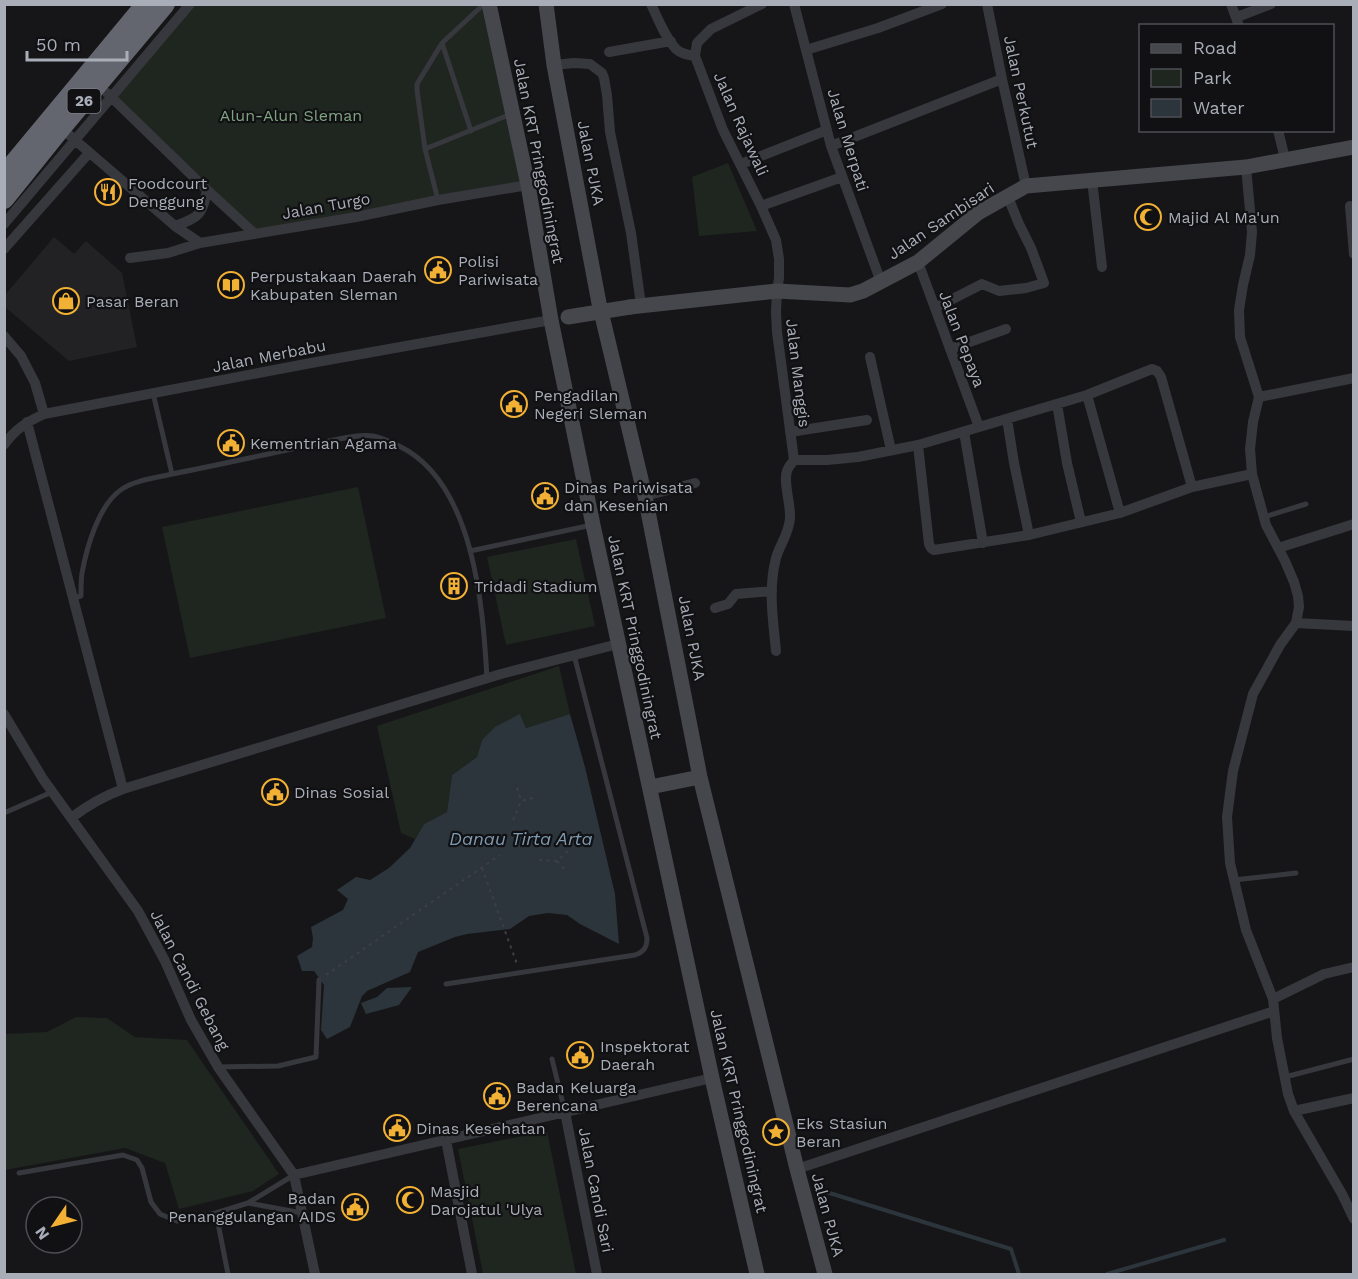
<svg xmlns="http://www.w3.org/2000/svg" width="1358" height="1279" font-family="'Work Sans',sans-serif">
	<rect width="100%" height="100%" fill="#161618"/>
	<path fill="#222225" d="M54 237 74 254 86 241 122 273 137 347 69 361 5 307V295Z"/>
	<path fill="#1e261f" d="M190 5H490L528 185 255 234 111 97Z
		M728 163 757 231 699 236 692 177Z
		M358 487 386 618 190 658 162 527Z
		M576 539 595 626 506 645 487 557Z
		M559 666 570 714 526 728 521 715 482 740 477 757 452 775 447 812 424 824 415 839 401 833 377 726Z
		M76 1017 107 1018 135 1037 187 1040 279 1174 253 1191 179 1209 165 1163 125 1148 5 1170V1034L47 1032Z
		M547 1131 576 1274H483L458 1149Z"/>
	<path fill="#2c353c" d="M520 714 526 728 570 714 585 767 615 894 619 944 580 924 567 915 548 913 529 916 510 929 467 934 455 937 418 952 410 972 367 991 362 996 350 1027 327 1039 321 1030 324 985 314 971H302L297 956 312 947 313 938 311 927 343 910 348 899 337 890 356 877 370 880 389 868 410 848 424 824 447 812 452 775 477 757 482 740 495 727Z
		M412 987 399 1005 366 1014 361 1003 377 997 387 988Z"/>
	<g fill="none" stroke-linecap="round" stroke-linejoin="round">
		<path stroke="#2c353c" stroke-width="4" d="M823 1191 1011 1249 1019 1274
			M1107 1274 1224 1240"/>
		<path stroke="#3d3f44" stroke-width="2" stroke-dasharray="3 4.5" stroke-linecap="butt" d="M517 788 521 800
			M513 820 521 801 533 798
			M539 860 557 861 568 851
			M557 861 567 872
			M482 868 517 964
			M326 975 500 855"/>
		<path stroke="#37383d" stroke-width="5" d="M442 43 471 131
			M425 149 511 114
			M438 200 425 149 417 90V84L442 43 484 4
			M153 393 172 474C218 465 264 455 310 445 326 442 359 433 373 436 382 438 391 442 399 446 474 482 483 606 487 679
			M1264 517 1306 504
			M470 551 592 525
			M73 598 81 596C81 589 81 580 82 573 87 546 99 504 122 489 136 480 156 478 172 474
			M4 813 52 792
			M1234 880 1296 873
			M446 984 635 955C644 952 647 947 647 938L574 655
			M552 1059 565 1112
			M219 1067 278 1066 316 1057 319 980
			M1285 1077 1354 1059
			M19 1173 123 1155 137 1160 142 1168 151 1202 160 1214 177 1221 216 1213 248 1203 294 1175
			M248 1203 302 1213
			M216 1213 228 1274"/>
		<path stroke="#37383d" stroke-width="10" d="M651 4C658 19 665 37 676 49 681 54 688 55 695 56
			M762 4 711 29 697 43 695 56 723 130 761 206 776 240 779 259V278L777 291 776 312 777 332 794 460
			M794 4 831 146 881 282
			M987 4 1002 79 1026 186
			M1231 4 1239 26
			M1237 17 1271 4
			M806 50 878 28 942 4
			M609 52 671 41
			M554 65 574 63 590 64 602 73 604 78 607 95 610 132 631 233 641 305
			M107 93 207 190 255 234
			M61 128 175 226C199 217 202 216 207 190
			M1278 130 1285 159
			M831 146 1002 79
			M741 164 827 130
			M1246 167 1252 232 1250 255 1243 285 1239 310 1240 337 1259 397 1354 378
			M1092 180 1102 267
			M761 206 842 177
			M1350 206 1354 254
			M4 224 190 4
			M175 226 200 243
			M4 249 89 153
			M130 258 168 253 200 243 356 217 438 200 528 185
			M918 262 979 427
			M935 308 982 284 999 291 1026 288 1044 283 1031 248 1019 224 1008 197
			M4 336 21 356 35 383 44 414
			M950 349 1006 329
			M870 357 891 450
			M1087 395 1120 513 1192 487 1252 474
			M1259 397 1253 422 1250 449 1252 474 1266 525 1285 561 1294 582 1298 596 1299 607 1296 623 1280 645 1253 694 1233 771 1227 817 1230 863 1246 930 1273 999 1277 1038 1288 1094 1294 1111 1342 1194 1354 1219
			M1057 404 1067 463 1081 522
			M1007 419 1014 463 1029 535
			M27 422 123 789
			M790 432 867 420
			M964 432 983 543
			M4 445C15 429 27 422 44 414L311 363 551 320
			M918 445 929 544 931 548 934 550 1029 535 1120 513
			M794 460H827L858 457 918 445 1087 395 1152 369 1157 371 1161 377 1192 487
			M645 496 695 483
			M1278 548 1354 524
			M715 608 728 604 736 594 772 591
			M1296 623 1354 626
			M776 651C773 620 768 589 776 558 780 544 789 534 790 518 791 505 783 482 787 471 788 467 792 463 794 460
			M4 714 43 779 138 911 165 961 191 1020 218 1067 294 1175 315 1274
			M71 818C88 805 104 796 123 789L501 674 618 644
			M1273 999 1324 974 1354 967
			M1294 1111 1354 1098
			M565 1112 597 1274
			M446 1140 472 1274
			M797 1169 1274 1011
			M294 1175 712 1078"/>
		<path stroke="#45474d" stroke-width="15" d="M489 4 528 185 551 320 593 525 712 1078 757 1274
			M546 4 554 65 599 303 645 496 700 777 797 1169 825 1274
			M630 307 777 291 850 295 863 291 918 262 978 213 1026 186 1246 167 1354 147
			M650 787 700 777"/>
		<path stroke="#63666e" stroke-width="20" d="M4 175 146 4
			M4 199 61 128 165 4"/>
		<path stroke="#45474d" stroke-width="15" d="M568 317 630 307"/>
	</g>
	<defs>
		<symbol id="restaurant-ring" viewBox="-11 -11 22 22"><circle r="9.5" fill="#111113" stroke="#f2b134" stroke-width="1.5"/><path d="M-5-6h1v4h1v-4h1v4h1v-4h1v5L-1.5 .5V6h-2V.5L-5-1ZM5-6V6H3V1.5H1.5Q1.5-4 5-6Z" fill="#f2b134"/></symbol>
		<symbol id="mosque-ring" viewBox="-11 -11 22 22"><circle r="9.5" fill="#111113" stroke="#f2b134" stroke-width="1.5"/><path d="M3.5-4.9A6 6 0 1 0 3.5 4.9A5 5 0 1 1 3.5-4.9Z" fill="#f2b134"/></symbol>
		<symbol id="civic-ring" viewBox="-11 -11 22 22"><circle r="9.5" fill="#111113" stroke="#f2b134" stroke-width="1.5"/><path d="M-.6-6.5H3V-4.5H.6V-3L4-1V1h2V6H-6V1h2V-1L-.6-3ZM-1.2 2.5V6h2.4V2.5Z" fill="#f2b134"/></symbol>
		<symbol id="library-ring" viewBox="-11 -11 22 22"><circle r="9.5" fill="#111113" stroke="#f2b134" stroke-width="1.5"/><path d="M-6-4Q-3-5.5-.7-3.5V5Q-3 3-6 4ZM6-4Q3-5.5 .7-3.5V5Q3 3 6 4Z" fill="#f2b134"/></symbol>
		<symbol id="shop-ring" viewBox="-11 -11 22 22"><circle r="9.5" fill="#111113" stroke="#f2b134" stroke-width="1.5"/><path d="M-5-2.5h2.3a2.7 3.5 0 0 1 5.4 0H5L5.5 6h-11ZM-1.5-2.5h3a1.5 2.3 0 0 0-3 0Z" fill="#f2b134"/></symbol>
		<symbol id="building-ring" viewBox="-11 -11 22 22"><circle r="9.5" fill="#111113" stroke="#f2b134" stroke-width="1.5"/><path d="M-4-6H4V6H1V3H-1V6H-4ZM-2.5-4.3h1.7v1.8h-1.7ZM.8-4.3h1.7v1.8H.8ZM-2.5-1h1.7V.8h-1.7ZM.8-1h1.7V.8H.8Z" fill="#f2b134"/></symbol>
		<symbol id="sight-ring" viewBox="-11 -11 22 22"><circle r="9.5" fill="#111113" stroke="#f2b134" stroke-width="1.5"/><path d="M0-6L1.8-2.2L6-1.7L2.9 1.2L3.7 5.4L0 3.3L-3.7 5.4L-2.9 1.2L-6-1.7L-1.8-2.2Z" fill="#f2b134"/></symbol>
	</defs>
	<g fill-rule="evenodd">
		<use href="#restaurant-ring" x="93" y="177" width="30" height="30"/>
		<use href="#mosque-ring" x="1133" y="202" width="30" height="30"/>
		<use href="#civic-ring" x="423" y="255" width="30" height="30"/>
		<use href="#library-ring" x="216" y="270" width="30" height="30"/>
		<use href="#shop-ring" x="51" y="286" width="30" height="30"/>
		<use href="#civic-ring" x="499" y="389" width="30" height="30"/>
		<use href="#civic-ring" x="216" y="428" width="30" height="30"/>
		<use href="#civic-ring" x="530" y="481" width="30" height="30"/>
		<use href="#building-ring" x="439" y="571" width="30" height="30"/>
		<use href="#civic-ring" x="260" y="777" width="30" height="30"/>
		<use href="#civic-ring" x="565" y="1040" width="30" height="30"/>
		<use href="#civic-ring" x="482" y="1081" width="30" height="30"/>
		<use href="#civic-ring" x="382" y="1113" width="30" height="30"/>
		<use href="#sight-ring" x="761" y="1117" width="30" height="30"/>
		<use href="#mosque-ring" x="395" y="1185" width="30" height="30"/>
		<use href="#civic-ring" x="340" y="1192" width="30" height="30"/>
	</g>
	<g text-anchor="middle" dominant-baseline="central" stroke-width="4.5" stroke-linejoin="round" paint-order="stroke">
		<rect fill="#111113" stroke="#7b7e86" stroke-width="1.5" x="67.5" y="89" width="33" height="24" rx="4.5"/>
		<g font-size="15" font-weight="bold" fill="#a8adb8">
			<text x="84" y="101">26</text>
		</g>
		<g font-size="16" fill="#a8adb8" stroke="#111113">
			<text transform="translate(1021 92) rotate(78)">Jalan Perkutut</text>
			<text transform="translate(741 124) rotate(66)">Jalan Rajawali</text>
			<text transform="translate(848 140) rotate(73)">Jalan Merpati</text>
			<text transform="translate(539 161) rotate(79)">Jalan KRT Pringgodiningrat</text>
			<text transform="translate(591 163) rotate(79)">Jalan PJKA</text>
			<text transform="translate(326 206) rotate(-10)">Jalan Turgo</text>
			<text transform="translate(941 221) rotate(-34)">Jalan Sambisari</text>
			<text transform="translate(962 339) rotate(69)">Jalan Pepaya</text>
			<text transform="translate(269 356) rotate(-11)">Jalan Merbabu</text>
			<text transform="translate(798 373) rotate(83)">Jalan Manggis</text>
			<text transform="translate(635 637) rotate(78)">Jalan KRT Pringgodiningrat</text>
			<text transform="translate(692 638) rotate(79)">Jalan PJKA</text>
			<text transform="translate(190 980) rotate(63)">Jalan Candi Gebang</text>
			<text transform="translate(739 1111) rotate(77)">Jalan KRT Pringgodiningrat</text>
			<text transform="translate(596 1190) rotate(79)">Jalan Candi Sari</text>
			<text transform="translate(828 1215) rotate(75)">Jalan PJKA</text>
		</g>
		<g font-size="16" fill="#7fa381" stroke="#111113">
			<text x="291" y="115">Alun-Alun Sleman</text>
		</g>
		<g font-size="16" fill="#a8adb8" stroke="#111113" text-anchor="start">
			<text x="128" y="183">Foodcourt<tspan x="128" dy="18">Denggung</tspan></text>
			<text x="1168" y="217">Majid Al Ma'un</text>
			<text x="458" y="261">Polisi<tspan x="458" dy="18">Pariwisata</tspan></text>
			<text x="250" y="276">Perpustakaan Daerah<tspan x="250" dy="18">Kabupaten Sleman</tspan></text>
			<text x="86" y="301">Pasar Beran</text>
			<text x="534" y="395">Pengadilan<tspan x="534" dy="18">Negeri Sleman</tspan></text>
			<text x="250" y="443">Kementrian Agama</text>
			<text x="564" y="487">Dinas Pariwisata<tspan x="564" dy="18">dan Kesenian</tspan></text>
			<text x="474" y="586">Tridadi Stadium</text>
			<text x="294" y="792">Dinas Sosial</text>
			<text x="600" y="1046">Inspektorat<tspan x="600" dy="18">Daerah</tspan></text>
			<text x="516" y="1087">Badan Keluarga<tspan x="516" dy="18">Berencana</tspan></text>
			<text x="796" y="1123">Eks Stasiun<tspan x="796" dy="18">Beran</tspan></text>
			<text x="416" y="1128">Dinas Kesehatan</text>
			<text x="430" y="1191">Masjid<tspan x="430" dy="18">Darojatul 'Ulya</tspan></text>
			<text x="336" y="1198" text-anchor="end">Badan<tspan x="336" dy="18">Penanggulangan AIDS</tspan></text>
		</g>
		<g font-size="18" font-style="italic" fill="#7f9bb3" stroke="#111113">
			<text x="521" y="838">Danau Tirta Arta</text>
		</g>
	</g>
	<rect width="1358" height="1279" fill="none" stroke="#a8adb8" stroke-width="12"/>
	<rect x="1139" y="24" width="195" height="108" fill="#111113" stroke="#4d4f55" stroke-width="1.5"/>
	<rect x="1151" y="44" width="30" height="9" fill="#45474d" stroke="#4d4f55" stroke-width="1.5"/>
	<text x="1193" y="54" font-size="18" fill="#a8adb8">Road</text>
	<rect x="1151" y="69" width="30" height="18" fill="#1e261f" stroke="#4d4f55" stroke-width="1.5"/>
	<text x="1193" y="84" font-size="18" fill="#a8adb8">Park</text>
	<rect x="1151" y="99" width="30" height="18" fill="#2c353c" stroke="#4d4f55" stroke-width="1.5"/>
	<text x="1193" y="114" font-size="18" fill="#a8adb8">Water</text>
	<g transform="translate(54 1225) rotate(235)"><circle r="28" fill="#111113" stroke="#4d4f55" stroke-width="1.5"/>
	<path d="M0-4.5L10 22L0 15L-10 22Z" fill="#f2b134"/>
	<text y="-9" font-size="16" font-weight="bold" text-anchor="middle" fill="#a8adb8">N</text>
	</g>
	<path d="M27 51v9h100v-9" fill="none" stroke="#a8adb8" stroke-width="3"/>
	<text x="36" y="51" font-size="18" fill="#a8adb8" stroke="#111113" stroke-width="4.5" paint-order="stroke">50 m</text>
</svg>
